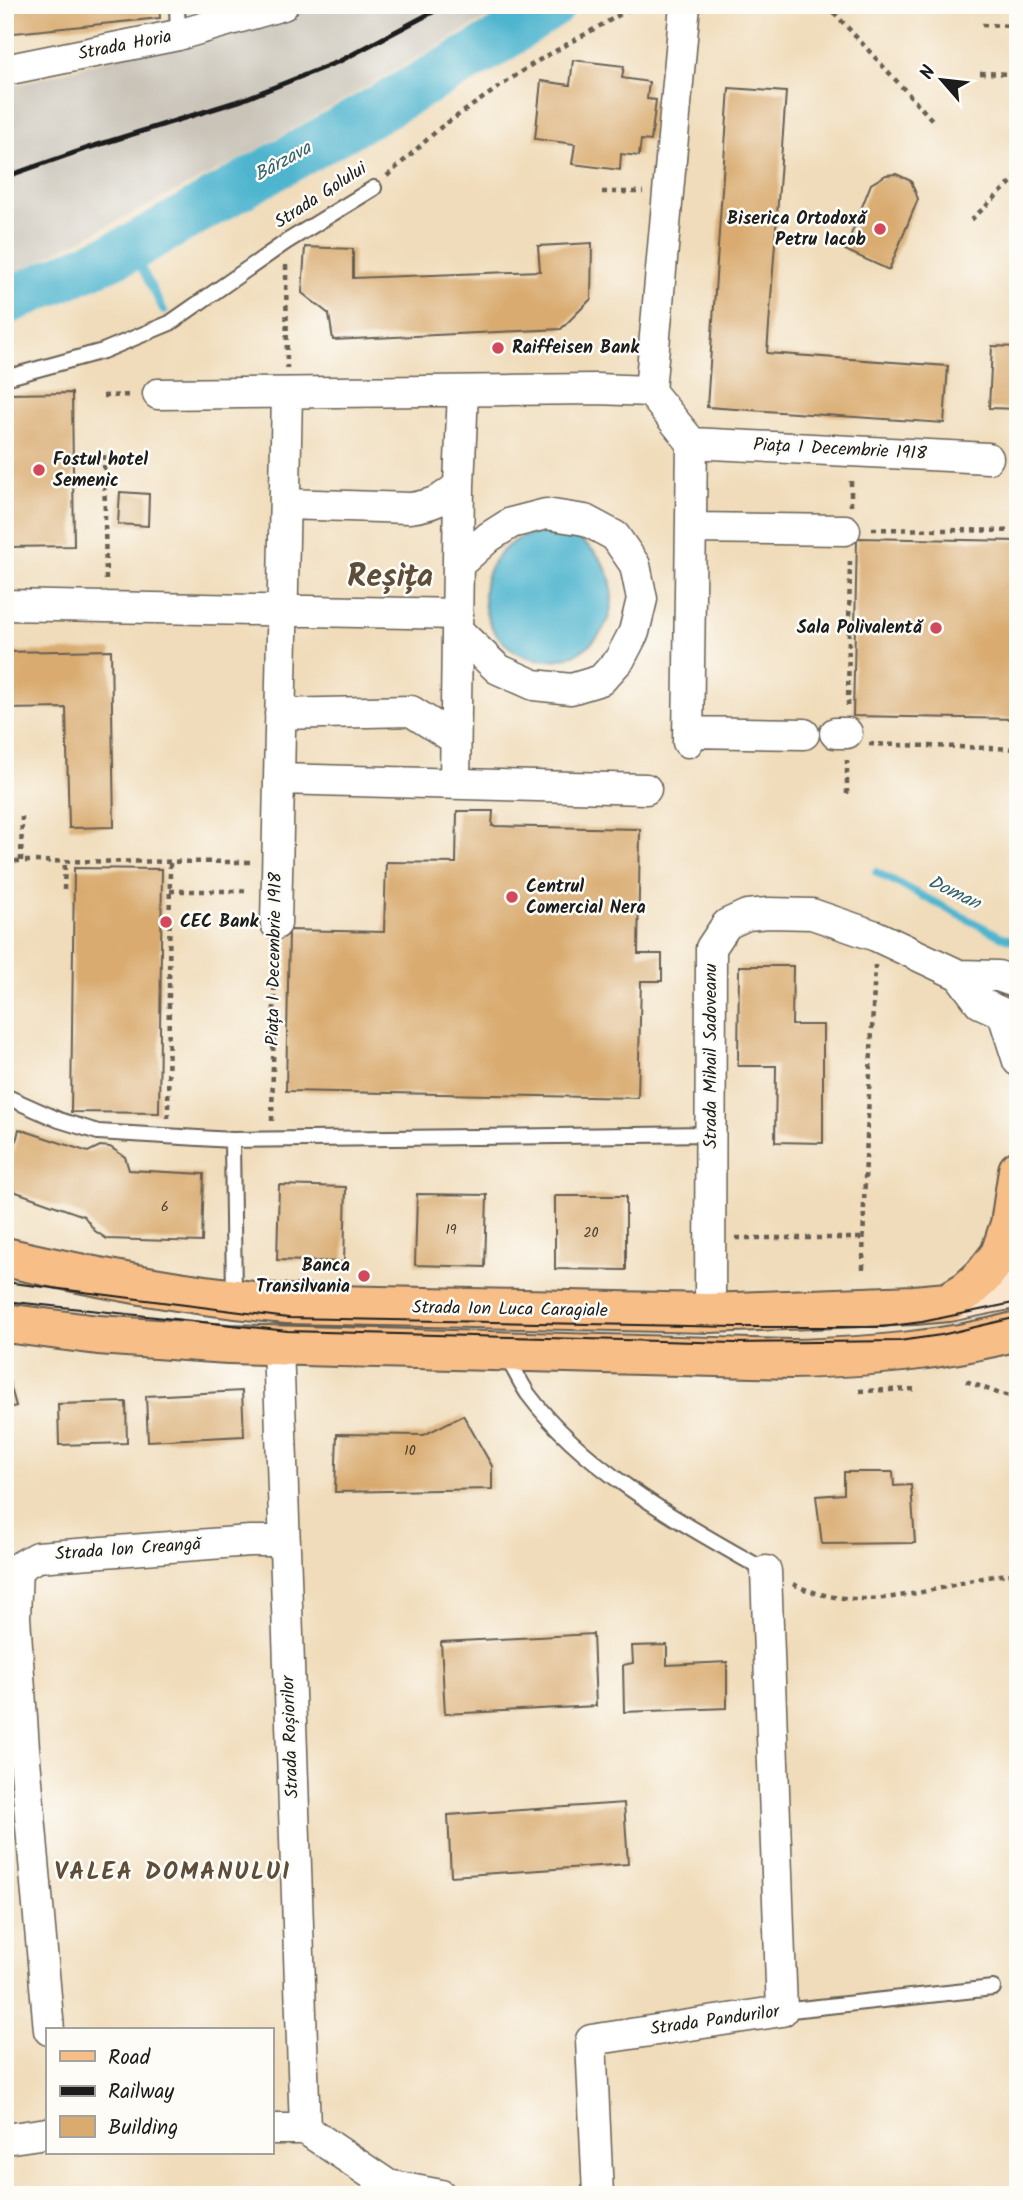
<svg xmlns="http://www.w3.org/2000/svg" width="1023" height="2200" font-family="Kalam,sans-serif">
	<rect width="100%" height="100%" fill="#fdfcf7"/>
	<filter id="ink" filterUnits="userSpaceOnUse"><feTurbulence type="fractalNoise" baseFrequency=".0143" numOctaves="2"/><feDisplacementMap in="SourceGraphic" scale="14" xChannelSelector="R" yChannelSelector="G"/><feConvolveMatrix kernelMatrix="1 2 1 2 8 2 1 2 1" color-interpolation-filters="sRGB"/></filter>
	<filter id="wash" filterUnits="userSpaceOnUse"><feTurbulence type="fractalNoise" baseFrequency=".00686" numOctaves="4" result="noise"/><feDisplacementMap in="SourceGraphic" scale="28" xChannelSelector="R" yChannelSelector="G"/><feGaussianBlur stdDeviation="1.57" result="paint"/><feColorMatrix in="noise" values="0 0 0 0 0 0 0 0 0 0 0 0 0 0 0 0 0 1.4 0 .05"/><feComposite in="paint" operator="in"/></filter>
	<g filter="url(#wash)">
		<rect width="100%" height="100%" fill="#f0dcba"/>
		<path fill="#c9c3b8" d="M308 5H509L236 161 5 278V88Z"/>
		<path fill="#50b5cf" stroke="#366876" stroke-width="2" d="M484 596a64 64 0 1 1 128 0a64 64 0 1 1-128 0Z"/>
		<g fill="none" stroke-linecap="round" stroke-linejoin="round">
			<path stroke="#50b5cf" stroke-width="8" d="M131 248 164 311
				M876 872 1000 936 1018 942"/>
			<path stroke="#50b5cf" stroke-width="47" d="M5 302 131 248 492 45 552 5"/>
		</g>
		<g id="blocks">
			<path fill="#d9ab6f" d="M5 5H159L160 18 5 34Z
				M1010 5H1018V16H1010Z
				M573 60 624 66 622 78 649 82 647 99 656 100 651 141 641 140 639 156 621 154 620 170 572 164 575 144 535 139 541 81 570 85Z
				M729 88 786 92 767 353 948 366 944 423 707 407Z
				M896 174 911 181 918 199 889 270 845 250 871 184 886 175Z
				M592 243 591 299 561 329 333 340 329 314 302 293 305 247 353 249V278L540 271 538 246Z
				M992 346 1018 347V409L989 408Z
				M72 393 74 546 5 547V394Z
				M120 492 149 494 148 526 118 524Z
				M857 538 1018 541V719L853 716Z
				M111 650 114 827 69 828 66 708 5 709V652Z
				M457 811H493L492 826 640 829 638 954H662V981H641L638 1098 286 1091 289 930 384 932 386 862 456 863Z
				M74 868 162 869 159 1113 71 1112Z
				M739 966H793L792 1025H823V1143L775 1142 776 1066H738Z
				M19 1129 88 1152 100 1146 110 1147 125 1157 129 1170 204 1174 202 1242 107 1239 95 1231 84 1216 5 1188Z
				M279 1185 346 1187 344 1262 277 1260Z
				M417 1194 487 1195 485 1267 415 1265Z
				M555 1196H626V1270L555 1269Z
				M5 1366 16 1406 5 1409Z
				M242 1391 244 1436 148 1441 146 1396Z
				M126 1402 127 1443 59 1445 58 1404Z
				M463 1415 492 1466V1489L335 1492 337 1434 424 1435Z
				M844 1472H893L894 1486 911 1485 915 1543 822 1544 816 1496 844 1494Z
				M593 1634 596 1706 445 1714 441 1642Z
				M667 1645V1665L727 1662V1708L624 1712 623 1665 633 1663 632 1646Z
				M624 1803 628 1864 451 1876 448 1815Z"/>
		</g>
	</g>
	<g filter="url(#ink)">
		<use href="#blocks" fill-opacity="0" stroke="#665f53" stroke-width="2"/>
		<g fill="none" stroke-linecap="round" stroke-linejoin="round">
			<defs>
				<path id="lane" d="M177 5 178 35
					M5 378 103 351 170 323 286 242 374 188
					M5 1096 59 1120 98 1132 232 1140 710 1134
					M232 1140 234 1297
					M507 1357C514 1369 520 1382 528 1394 586 1472 684 1524 766 1571
					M782 2011 993 1988"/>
				<path id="street" d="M5 70 178 35 283 5
					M650 391 685 5
					M158 394 597 389 650 391 692 443 988 458
					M285 504 410 508C432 505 443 500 459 485
					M691 528 845 530
					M5 605 458 614
					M458 631 498 669 534 685 571 689 601 680 620 659 634 632 642 599 635 565 615 536 585 520 546 514 511 523 489 537 459 564
					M280 714 411 711 455 739
					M689 732 804 734
					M835 733H847
					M688 742 692 443
					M279 779 646 789
					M455 783 459 485 463 391
					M276 924 287 393
					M959 975 998 976 1018 983
					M1003 1014 1018 1061
					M710 1313 711 948 727 924 747 915 768 913 812 914 876 936 959 975 980 1003 1018 1020
					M278 1345 305 2129
					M49 2030 24 1748 15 1617 17 1568 37 1557 250 1541H285
					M271 2129H305L388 2185 441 2195
					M5 2139 47 2133
					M598 2195 591 2040 782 2011 766 1571"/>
				<path id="secondary" d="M948 1302 1018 1288"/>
				<path id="primary" d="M5 1257C98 1278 193 1297 288 1304L710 1313 914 1305 948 1302 968 1290 983 1276 1000 1254 1010 1224 1018 1170
					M5 1323 98 1335 228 1344 791 1359C868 1357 943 1351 1018 1331"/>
			</defs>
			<use href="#lane" stroke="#665f53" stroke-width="18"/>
			<use href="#street" stroke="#665f53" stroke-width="33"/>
			<use href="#secondary" stroke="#665f53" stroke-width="42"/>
			<use href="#primary" stroke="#665f53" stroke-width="42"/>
			<path stroke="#665f53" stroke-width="4.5" stroke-dasharray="5 5" stroke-linecap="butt" d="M827 5 935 123
				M982 25 1018 26
				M980 73 1018 74
				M387 176 441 127 534 63 637 5
				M602 192H643
				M971 220 1018 176
				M286 265 287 368
				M103 396 133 395
				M104 455 106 582
				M851 506V476
				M872 529 1018 531
				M848 706 850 557
				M869 744 1018 749
				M847 794V760
				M5 861 252 862
				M21 861 22 817
				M64 890 65 861
				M170 891H249
				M168 1118 170 862
				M272 1121 275 951
				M736 1238H863
				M863 1269 864 1202 875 965
				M966 1381 1000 1394 1018 1397
				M859 1391 919 1389
				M793 1584C838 1606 885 1600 932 1590 961 1584 988 1574 1018 1574"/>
			<use href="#lane" stroke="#fff" stroke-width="14"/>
			<use href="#street" stroke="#fff" stroke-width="30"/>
			<use href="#secondary" stroke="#fce5cf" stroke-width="38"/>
			<use href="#primary" stroke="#f7be87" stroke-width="38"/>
			<path stroke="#1c1c1c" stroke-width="2" d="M5 1282 288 1318 736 1327H883L922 1322 1018 1302
				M5 1301 288 1331 735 1343 899 1341 941 1335 1018 1317"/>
			<path stroke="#1c1c1c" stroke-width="5" d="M5 177 88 148 242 100 340 61 446 5"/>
		</g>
	</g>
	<g fill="#d1495b" stroke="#fdfcf7" stroke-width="2.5">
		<circle cx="880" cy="229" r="7"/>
		<circle cx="498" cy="348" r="7"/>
		<circle cx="39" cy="470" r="7"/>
		<circle cx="936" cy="628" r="7"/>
		<circle cx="512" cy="897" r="7"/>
		<circle cx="166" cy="922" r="7"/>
		<circle cx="364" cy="1276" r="7"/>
	</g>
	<g text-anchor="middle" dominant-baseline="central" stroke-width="5" stroke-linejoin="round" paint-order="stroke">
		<g font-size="14" fill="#4b4031">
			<text x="165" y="1207">6</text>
			<text x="451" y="1230">19</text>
			<text x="591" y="1233">20</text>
			<text x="410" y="1451">10</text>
		</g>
		<g font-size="18" fill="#1c1c1c" stroke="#fdfcf7">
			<text transform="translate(125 46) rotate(-11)">Strada Horia</text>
			<text transform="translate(321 196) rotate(-33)">Strada Golului</text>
			<text transform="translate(840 450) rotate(3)">Piața 1 Decembrie 1918</text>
			<text transform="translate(275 959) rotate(-89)">Piața 1 Decembrie 1918</text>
			<text transform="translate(711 1056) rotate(-90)">Strada Mihail Sadoveanu</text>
			<text transform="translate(510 1310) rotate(1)">Strada Ion Luca Caragiale</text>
			<text transform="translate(128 1550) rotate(-4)">Strada Ion Creangă</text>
			<text transform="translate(291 1737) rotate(-92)">Strada Roșiorilor</text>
			<text transform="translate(715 2021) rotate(-8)">Strada Pandurilor</text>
		</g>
		<g font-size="18" font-weight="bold" fill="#1c1c1c" stroke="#fdfcf7" text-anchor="start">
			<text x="866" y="219" text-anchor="end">Biserica Ortodoxă<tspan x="866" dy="21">Petru Iacob</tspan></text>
			<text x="512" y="348">Raiffeisen Bank</text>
			<text x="53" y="460">Fostul hotel<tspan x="53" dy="21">Semenic</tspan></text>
			<text x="922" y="628" text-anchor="end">Sala Polivalentă</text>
			<text x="526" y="887">Centrul<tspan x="526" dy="21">Comercial Nera</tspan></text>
			<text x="180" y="922">CEC Bank</text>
			<text x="350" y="1266" text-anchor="end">Banca<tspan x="350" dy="21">Transilvania</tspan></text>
		</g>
		<g font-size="19" font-style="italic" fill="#33616d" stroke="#fdfcf7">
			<text transform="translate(283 162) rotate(-29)">Bârzava</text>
			<text transform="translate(954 893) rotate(26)">Doman</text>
		</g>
		<g font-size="24" font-weight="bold" letter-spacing="2" fill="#5e4e39" stroke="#fdfcf7">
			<text x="173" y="1872">VALEA DOMANULUI</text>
		</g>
		<g font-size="32" font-weight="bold" fill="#5e4e39" stroke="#fdfcf7">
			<text x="390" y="577">Reșița</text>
		</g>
	</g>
	<rect width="1023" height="2200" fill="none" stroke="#fdfcf7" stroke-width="28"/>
	<rect x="46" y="2028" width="228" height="126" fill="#fdfcf7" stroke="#a3a29f" stroke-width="2"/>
	<rect x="60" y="2051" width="35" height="10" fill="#f7be87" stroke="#a3a29f" stroke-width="2"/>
	<text x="108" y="2064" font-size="21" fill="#1c1c1c">Road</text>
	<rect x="60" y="2086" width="35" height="10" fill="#1c1c1c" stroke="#a3a29f" stroke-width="2"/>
	<text x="108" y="2098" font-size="21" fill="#1c1c1c">Railway</text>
	<rect x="60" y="2116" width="35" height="21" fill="#d9ab6f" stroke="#a3a29f" stroke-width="2"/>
	<text x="108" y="2134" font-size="21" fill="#1c1c1c">Building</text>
	<g transform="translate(942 80) rotate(298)" stroke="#fdfcf7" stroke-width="5" paint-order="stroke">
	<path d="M0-5L12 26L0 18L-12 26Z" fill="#1c1c1c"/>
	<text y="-10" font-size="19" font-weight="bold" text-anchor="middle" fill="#1c1c1c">N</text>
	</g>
</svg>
